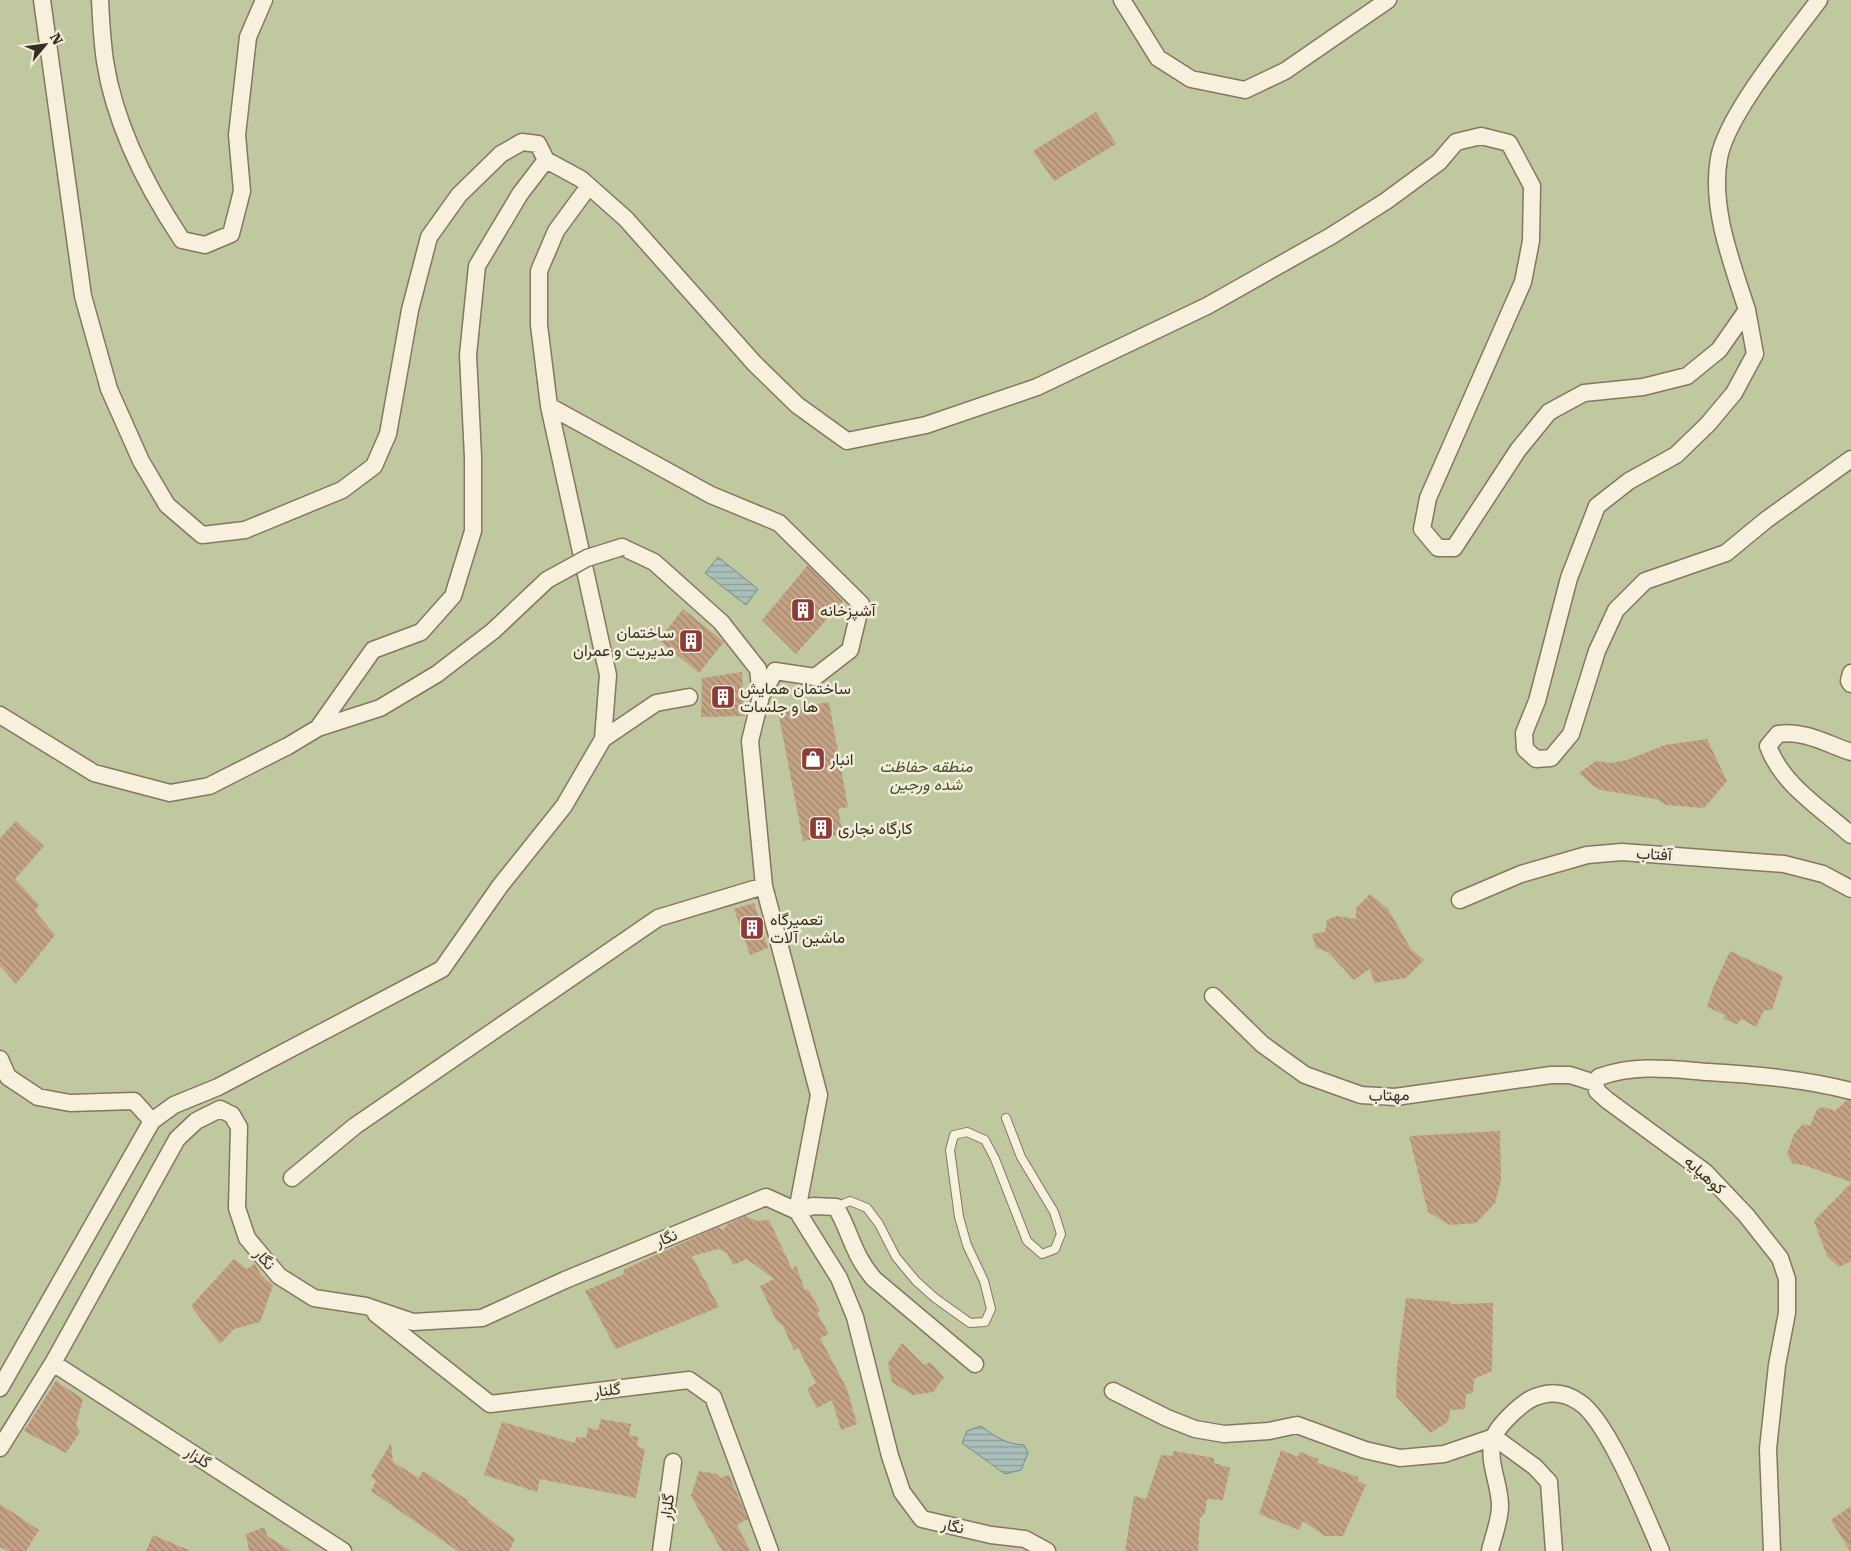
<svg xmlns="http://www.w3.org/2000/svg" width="1851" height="1551" font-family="'Roboto Serif',Vazirmatn,serif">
	<defs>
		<pattern id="water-rules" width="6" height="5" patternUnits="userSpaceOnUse" patternTransform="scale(1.25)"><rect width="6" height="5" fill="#aabfba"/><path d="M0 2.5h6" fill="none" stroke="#8b9c97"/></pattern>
		<pattern id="building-back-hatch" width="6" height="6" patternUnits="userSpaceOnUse" patternTransform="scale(1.25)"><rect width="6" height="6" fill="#c4a384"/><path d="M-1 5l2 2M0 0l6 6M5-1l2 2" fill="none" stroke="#a0856c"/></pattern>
	</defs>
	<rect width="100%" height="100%" fill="#eae3ca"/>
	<path fill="#c0c89f" d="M0 0H1851V1551H0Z"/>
	<path fill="url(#water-rules)" stroke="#718d88" d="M718 557 758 589 746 605 705 573Z
		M981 1426C996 1437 1005 1444 1024 1445L1028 1453 1021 1470 1005 1474 962 1443 967 1431Z"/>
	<path fill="url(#building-back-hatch)" d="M1096 112 1116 144 1054 181 1033 151Z
		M808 565 843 601 796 654 762 620Z
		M683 609 724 642 699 673 659 640Z
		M742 672 745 716 701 717 702 678Z
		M829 702 848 807 838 809 843 834 803 841 778 711Z
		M1707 739 1727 781 1704 808 1666 805 1656 799 1601 790 1592 785 1579 773 1596 761 1611 763 1627 760 1665 745Z
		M16 821 44 846 15 879 39 905 35 911 55 935 16 984 0 966V838Z
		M1370 894 1388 909 1411 949 1424 960 1406 978 1374 983 1370 969 1354 980 1328 952 1316 948 1312 934 1325 932 1327 920 1336 916 1356 919V908Z
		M754 903 768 948 750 955 734 909Z
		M1730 951 1783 976 1772 1010H1764L1756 1027 1741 1019 1737 1024 1724 1019 1725 1015 1707 1007 1713 988Z
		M1847 1100 1851 1101V1182L1804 1165 1793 1164 1787 1154 1794 1134 1803 1124 1810 1126 1817 1109 1823 1107 1835 1111Z
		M1500 1131 1501 1180 1495 1203 1476 1223 1450 1225 1428 1212 1409 1136Z
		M1851 1183V1261L1839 1267 1827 1256 1814 1221Z
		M745 1216 757 1221 769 1220 792 1269 796 1266 805 1290 808 1289 820 1311 817 1313 829 1334 820 1338 847 1389 857 1424 841 1430 832 1400 817 1408 807 1389 816 1383 798 1348 794 1350 783 1326 776 1320 760 1286 774 1279 747 1259 733 1265 727 1253 718 1249 692 1256 719 1307 616 1349 585 1291 624 1274 623 1270 647 1259 718 1227 723 1230 728 1224Z
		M234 1259 247 1269 255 1264 261 1275 273 1286 260 1322 234 1329 220 1344 191 1306Z
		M1406 1298 1451 1302V1304L1493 1303 1492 1371 1474 1379 1473 1393 1466 1394 1465 1409 1450 1410 1448 1422 1430 1433 1396 1396 1397 1367Z
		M902 1343 924 1365 930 1362 944 1377 933 1392 913 1395 892 1382 888 1363Z
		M56 1381 83 1399 76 1425 80 1432 66 1453 24 1431Z
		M601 1419 631 1424 629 1435 638 1437 637 1446 645 1449 636 1498 540 1479 537 1492 484 1475 502 1422 575 1443 576 1437 586 1438 588 1428 598 1430Z
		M391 1443 393 1462 419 1478 423 1471 469 1501 467 1502 515 1539 509 1551H458L371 1491 376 1481 371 1476Z
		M1281 1450 1298 1457 1300 1452 1318 1459V1463L1358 1477V1481L1366 1485 1343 1536H1325L1303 1521 1299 1530 1259 1514Z
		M1174 1451 1214 1458V1463L1230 1468 1223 1500 1207 1499 1205 1513 1200 1518 1198 1551H1125L1134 1496 1146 1499 1161 1455 1172 1456Z
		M699 1471 717 1474 720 1478 729 1475 748 1519 737 1525 750 1551H722L691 1496Z
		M0 1504 39 1530 26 1551H9L0 1547Z
		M1851 1506V1551H1850L1831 1520Z
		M265 1527 267 1536 291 1551H249L246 1534Z
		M153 1535 191 1551H146Z"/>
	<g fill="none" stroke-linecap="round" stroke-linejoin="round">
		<defs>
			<path id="lane" d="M836 1207 850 1201 867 1208 879 1224 896 1257 916 1281 935 1298 970 1323 985 1322 991 1309 984 1281 967 1245 959 1217 950 1150 954 1135 967 1132 985 1140 995 1159 1027 1241 1042 1254 1055 1249 1061 1234 1054 1212 1021 1157 1006 1118"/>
			<path id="street" d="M42 0 83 296 109 389 141 461 167 505 202 535 245 530 342 490 374 466 388 434 410 310 429 237 459 195 501 154 522 142 538 144 546 160 581 179 626 219 754 363 797 405 847 441 926 425 1037 387 1207 306 1331 236 1386 201 1439 162 1456 142 1481 136 1509 143 1532 186 1531 241 1523 282 1428 498 1422 529 1438 548H1454L1518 450 1549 412 1584 393 1643 387 1687 376 1719 350 1747 310C1732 263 1710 208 1719 158 1727 114 1791 38 1819 0
				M100 0C101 20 102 41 105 61 115 126 146 186 182 240L205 245 231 234 242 191 237 135 248 37 264 0
				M1122 0 1158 58 1191 79 1245 90 1285 71 1388 0
				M1747 310 1755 354 1734 393 1708 424 1676 455 1629 481 1597 506 1569 578 1537 701 1524 733 1525 749 1536 759 1551 758 1571 734 1597 651 1616 610 1645 581 1726 553 1766 520 1851 459
				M549 406 711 495 779 523 861 604 850 650 815 677 775 671 761 696 750 741 764 886 819 1095 797 1211 813 1206 836 1207C852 1235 852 1253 874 1279L975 1364
				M622 547 654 562 721 622 758 669 761 696
				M1851 673 1849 681 1851 684
				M0 715 94 773 170 793 209 786 288 746 318 728 380 708 437 674 493 631 547 580
				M318 728 373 650 421 632 453 596 473 531V457L468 355 477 266 520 194 546 160
				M603 739 656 703 689 697
				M1851 752C1827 744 1804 730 1778 734L1768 746C1782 785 1821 808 1851 835
				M1460 900 1521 874 1587 855 1622 852 1784 864 1823 874 1851 889
				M1213 996 1262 1044 1305 1075 1361 1095 1395 1097 1551 1075H1570L1595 1083
				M0 1059 8 1077 38 1097 70 1103 134 1101 152 1121
				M292 1178 355 1126 658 918 764 886
				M376 1314 490 1404 689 1380 713 1397 770 1551
				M53 1363 343 1551
				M0 1388 152 1121 174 1105 218 1087 442 969 500 886 564 806 603 739 608 675 549 406 539 325V271L556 231 589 186
				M1113 1391 1167 1418 1195 1429 1224 1434 1269 1431 1297 1425 1365 1450 1400 1458 1444 1454 1494 1437 1535 1467 1549 1482 1554 1551
				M0 1448 53 1363 177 1139 196 1121 220 1109 232 1115 239 1127 237 1208 247 1238 279 1276 314 1298 366 1306 413 1322 482 1318 565 1280 766 1197 797 1211 839 1278 855 1317 890 1456 902 1492 922 1519 991 1535 1025 1539 1047 1551
				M661 1551 673 1462
				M1490 1551C1493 1537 1500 1521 1500 1506 1500 1483 1487 1463 1493 1439 1497 1426 1518 1407 1529 1400 1546 1391 1563 1391 1579 1402 1608 1420 1646 1517 1661 1551
				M1772 1551 1768 1449 1777 1365 1787 1313V1279L1780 1258 1746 1215 1705 1172 1607 1100 1597 1091 1595 1083 1599 1077C1636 1064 1670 1069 1708 1072 1757 1075 1804 1079 1851 1091"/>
		</defs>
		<use href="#lane" stroke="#857660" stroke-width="10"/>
		<use href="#street" stroke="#857660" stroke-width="19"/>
		<use href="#lane" stroke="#f6f0dd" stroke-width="8"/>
		<use href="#street" stroke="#f6f0dd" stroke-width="16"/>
		<defs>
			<path id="street-bridge" d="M547 580 587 558 622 547"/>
		</defs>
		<use href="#street-bridge" stroke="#857660" stroke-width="19" stroke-linecap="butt"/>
		<use href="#street-bridge" stroke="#f6f0dd" stroke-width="16"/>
	</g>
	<defs>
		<symbol id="building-square" viewBox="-11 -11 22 22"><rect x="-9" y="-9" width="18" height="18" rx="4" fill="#8e3c37" stroke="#f2edd9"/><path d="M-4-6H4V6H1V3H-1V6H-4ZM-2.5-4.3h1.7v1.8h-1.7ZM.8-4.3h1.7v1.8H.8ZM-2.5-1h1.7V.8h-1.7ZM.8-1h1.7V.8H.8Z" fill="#fff"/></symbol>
		<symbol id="shop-square" viewBox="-11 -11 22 22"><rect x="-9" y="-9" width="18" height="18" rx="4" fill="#8e3c37" stroke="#f2edd9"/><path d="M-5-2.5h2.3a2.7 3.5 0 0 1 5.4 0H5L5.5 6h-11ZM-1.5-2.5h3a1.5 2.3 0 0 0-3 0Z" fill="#fff"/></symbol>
	</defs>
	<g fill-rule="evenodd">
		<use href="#building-square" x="789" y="596" width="28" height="28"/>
		<use href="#building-square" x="677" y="627" width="28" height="28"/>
		<use href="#building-square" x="709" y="683" width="28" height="28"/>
		<use href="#shop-square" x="799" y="745" width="28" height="28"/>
		<use href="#building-square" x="807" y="814" width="28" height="28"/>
		<use href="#building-square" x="738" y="914" width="28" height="28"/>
	</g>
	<g text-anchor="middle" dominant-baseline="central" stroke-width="5" stroke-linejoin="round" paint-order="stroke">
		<g font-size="16" fill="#372e22" stroke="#f2edd9" text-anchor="start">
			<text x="820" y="610">آشپزخانه</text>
			<text x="674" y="632" text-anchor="end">ساختمان<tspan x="674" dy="18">مدیریت و عمران</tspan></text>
			<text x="740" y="688">ساختمان همایش<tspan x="740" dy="18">ها و جلسات</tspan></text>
			<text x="830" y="759">انبار</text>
			<text x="838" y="828">کارگاه نجاری</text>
			<text x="770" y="919">تعمیرگاه<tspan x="770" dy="18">ماشین آلات</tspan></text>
		</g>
		<g font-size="16" font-style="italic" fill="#45522b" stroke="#f2edd9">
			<text x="926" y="766">منطقه حفاظت<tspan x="926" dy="18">شده ورجین</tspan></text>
		</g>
		<g font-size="16" fill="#372e22" stroke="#f2edd9">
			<text transform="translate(1654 854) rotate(3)">آفتاب</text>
			<text transform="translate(1389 1095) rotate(-1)">مهتاب</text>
			<text transform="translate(1705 1175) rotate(42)">کوهپایه</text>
			<text transform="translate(666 1238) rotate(-22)">نگار</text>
			<text transform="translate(265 1259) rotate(50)">نگار</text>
			<text transform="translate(607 1390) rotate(-7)">گلنار</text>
			<text transform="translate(198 1457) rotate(33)">گلزار</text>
			<text transform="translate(667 1507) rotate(-82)">گلزار</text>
			<text transform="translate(953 1526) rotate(13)">نگار</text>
		</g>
	</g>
	<g transform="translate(45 45) rotate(61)" stroke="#f2edd9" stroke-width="4" paint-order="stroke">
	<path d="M0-4L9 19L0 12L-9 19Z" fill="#372e22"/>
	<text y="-8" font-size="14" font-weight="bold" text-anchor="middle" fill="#372e22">N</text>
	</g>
</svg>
